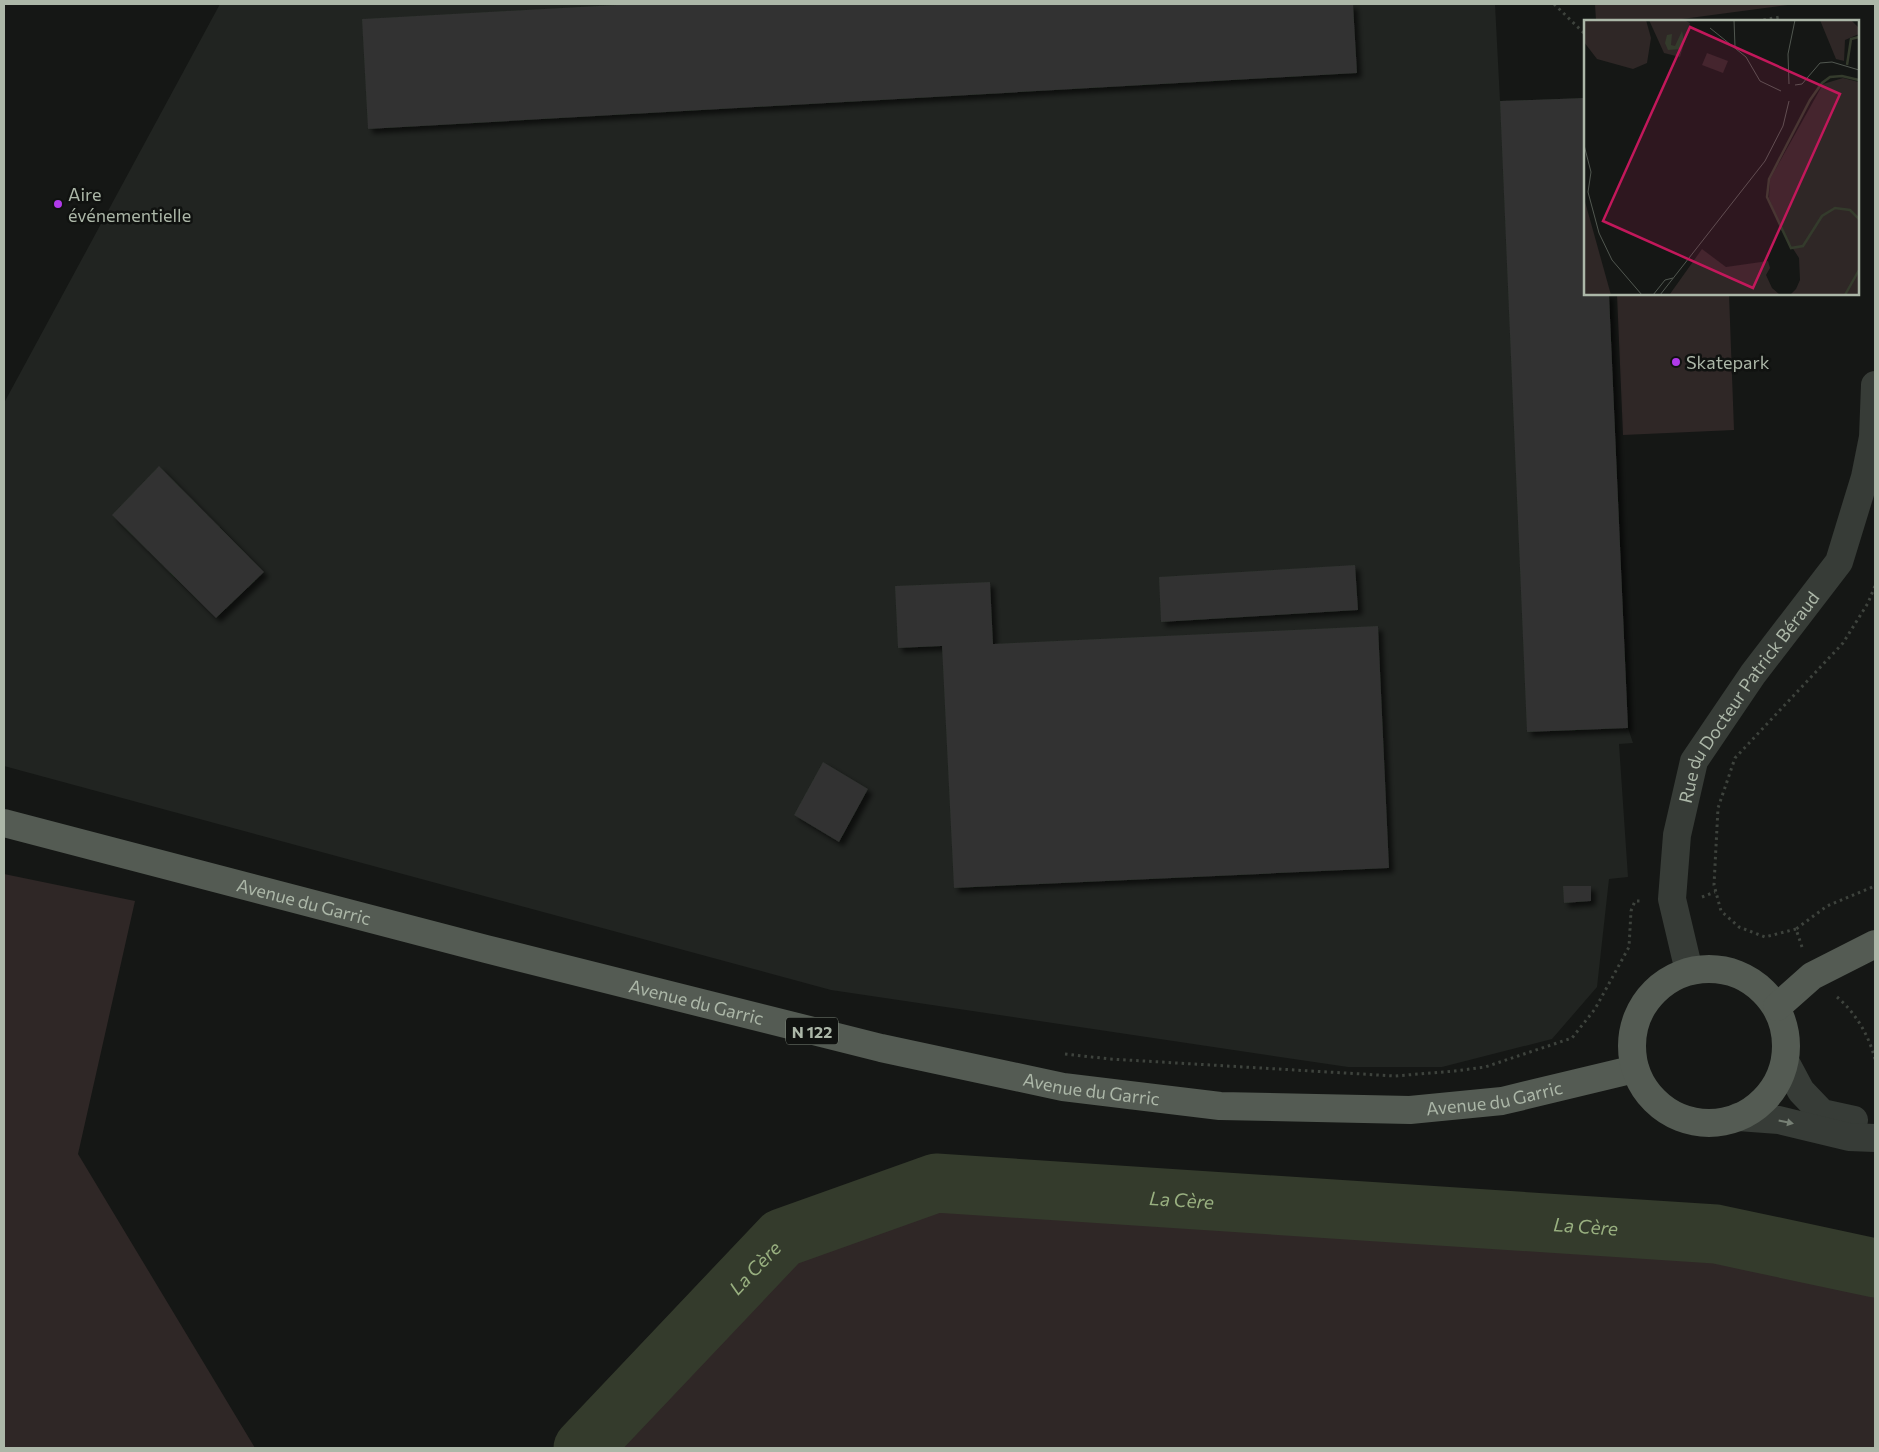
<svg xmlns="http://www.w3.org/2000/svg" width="1879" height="1452" font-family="Commissioner,sans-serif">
	<defs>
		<filter id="shadow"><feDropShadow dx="4.5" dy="4.5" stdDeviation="2.5" flood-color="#0009"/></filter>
	</defs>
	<rect width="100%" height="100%" fill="#151715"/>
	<path fill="#212421" d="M220 4H1495L1500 101 1585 98V294H1609L1628 728 1633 743 1619 744 1628 877 1609 879 1597 987 1552 1039 1442 1067H1348L831 990 4 766V403Z"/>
	<path fill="#2f2726" d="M1595 4H1796L1667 21H1596Z
		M1617 294H1729L1734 430 1623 435Z
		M4 874 135 901 78 1154 255 1448H4Z
		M939 1190 1399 1222 1677 1245 1875 1276V1448H592L787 1252Z"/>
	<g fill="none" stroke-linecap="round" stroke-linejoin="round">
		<path stroke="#343b2c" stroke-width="59" id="s1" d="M583 1448 782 1238 936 1183 1716 1234 1875 1268"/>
	</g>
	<path fill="#303330" filter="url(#shadow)" d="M634 4H1353L1357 73 368 129 362 19Z
		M1585 98V294H1609L1628 728 1527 732 1500 101Z
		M159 466 264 572 216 618 112 515Z
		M1355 565 1358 610 1161 622 1159 577Z
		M990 582 993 644 1378 626 1389 868 954 888 942 646 898 648 895 586Z
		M823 762 868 789 839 842 794 815Z
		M1563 886H1591V901L1564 903Z"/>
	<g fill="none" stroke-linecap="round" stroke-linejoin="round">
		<path stroke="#3e433d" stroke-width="3" stroke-dasharray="2.5 4" stroke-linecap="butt" d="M1554 4 1585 34
			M1757 21 1780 17 1781 21
			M1702 897 1715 892
			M1796 929 1765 937 1739 927 1721 911 1714 885 1718 808 1735 758 1843 643 1868 603 1875 586
			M1802 947 1796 929 1827 906 1875 886
			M1837 997C1856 1013 1869 1036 1875 1059
			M1065 1054 1110 1059 1395 1076 1455 1071 1485 1067 1572 1038 1595 1009 1629 947 1631 911 1635 901H1643"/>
		<g stroke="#373c37" stroke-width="28">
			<path id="s2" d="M1689 971 1672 899 1677 835 1694 761 1753 674 1839 562 1865 477 1873 437 1875 385"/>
			<path d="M1785 1061 1801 1091 1822 1113 1854 1120"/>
			<path d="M1738 1117 1779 1120 1849 1137 1875 1138"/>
		</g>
		<g stroke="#545b53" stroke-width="28">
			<path id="s3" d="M4 823 486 949 881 1048 1063 1087 1220 1106 1410 1110 1502 1101 1635 1069"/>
			<circle cx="1709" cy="1046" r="77"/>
			<path d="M1777 1007 1812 976 1875 944"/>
		</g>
	</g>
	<defs><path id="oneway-solid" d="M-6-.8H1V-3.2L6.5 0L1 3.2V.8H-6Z" transform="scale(1.25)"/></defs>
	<use fill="#778075" href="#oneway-solid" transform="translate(1786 1122) rotate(12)"/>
	<g fill="#b13aea" stroke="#101210" stroke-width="2">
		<circle cx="58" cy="204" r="5"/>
		<circle cx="1676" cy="362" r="5"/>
	</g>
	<g text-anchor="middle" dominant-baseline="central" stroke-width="5" stroke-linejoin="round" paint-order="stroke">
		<rect fill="#101210" stroke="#7d867a" stroke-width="1" x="786" y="1017.5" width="52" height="27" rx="4"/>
		<g font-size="16" font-weight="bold" fill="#acb7a8">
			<text x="812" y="1031">N 122</text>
		</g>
		<g font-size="18" fill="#acb7a8" stroke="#101210" text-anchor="start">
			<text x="68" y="194">Aire<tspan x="68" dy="21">événementielle</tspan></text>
			<text x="1686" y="362">Skatepark</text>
		</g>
		<g font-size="18" fill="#acb7a8" stroke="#101210">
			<text stroke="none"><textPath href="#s2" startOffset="296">Rue du Docteur Patrick Béraud</textPath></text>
			<text stroke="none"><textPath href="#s3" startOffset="310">Avenue du Garric</textPath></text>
			<text stroke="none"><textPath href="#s3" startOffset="715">Avenue du Garric</textPath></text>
			<text stroke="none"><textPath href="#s3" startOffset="1120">Avenue du Garric</textPath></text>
			<text stroke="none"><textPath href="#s3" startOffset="1525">Avenue du Garric</textPath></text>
		</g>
		<g font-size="19" font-style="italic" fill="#99b080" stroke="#101210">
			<text stroke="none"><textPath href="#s1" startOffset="699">La Cère</textPath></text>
			<text stroke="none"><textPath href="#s1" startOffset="1104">La Cère</textPath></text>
			<text stroke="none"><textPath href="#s1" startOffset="249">La Cère</textPath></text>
		</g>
	</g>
	<g transform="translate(1584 20)">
		<rect width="275" height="275" fill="#151715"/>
		<path d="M0 0H62L67 18 63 43 49 49 13 39 0 22ZM65 0H100L106 3 96 37 80 33ZM236 0H267L275 8V14L261 20 260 41 252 39ZM123 33 144 41 139 53 118 45ZM259 58 275 62V275H90L86 274 118 229 142 247 184 241 186 248 182 255 188 268 195 274 206 275 212 269 216 260 215 238 197 210 185 178 186 159 239 64ZM0 178 27 275H0Z" fill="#2f2726"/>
		<path d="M98 11 100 21 96 29 84 30 81 23 83 15 88 14 87 25 91 26Z" fill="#343b2c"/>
		<path fill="none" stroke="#343b2c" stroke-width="2.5" d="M263 45 267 19 275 17M275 60 258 56 246 57 238 63 226 80 185 159 183 177 207 228 219 226 238 196 251 188 266 190 275 199M261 275 275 250"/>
		<path fill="none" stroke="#515750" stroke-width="1" d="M150 0 151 27M126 8 162 37 176 61 197 71M205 64 204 34 211 0M211 65 218 64 236 43 248 42 275 50M0 125 7 152 4 172 15 213 28 240 58 275M69 275 81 260 89 258M76 275 181 141 199 106 205 81"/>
		<path fill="#c2185b" fill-opacity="0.15" stroke="#c2185b" stroke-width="2.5" d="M106 7 256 74 169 268 19 201Z"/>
		<rect width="275" height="275" fill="none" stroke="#acb7a8" stroke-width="2.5"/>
	</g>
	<rect width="1879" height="1452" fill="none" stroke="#acb7a8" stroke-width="10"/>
</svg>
